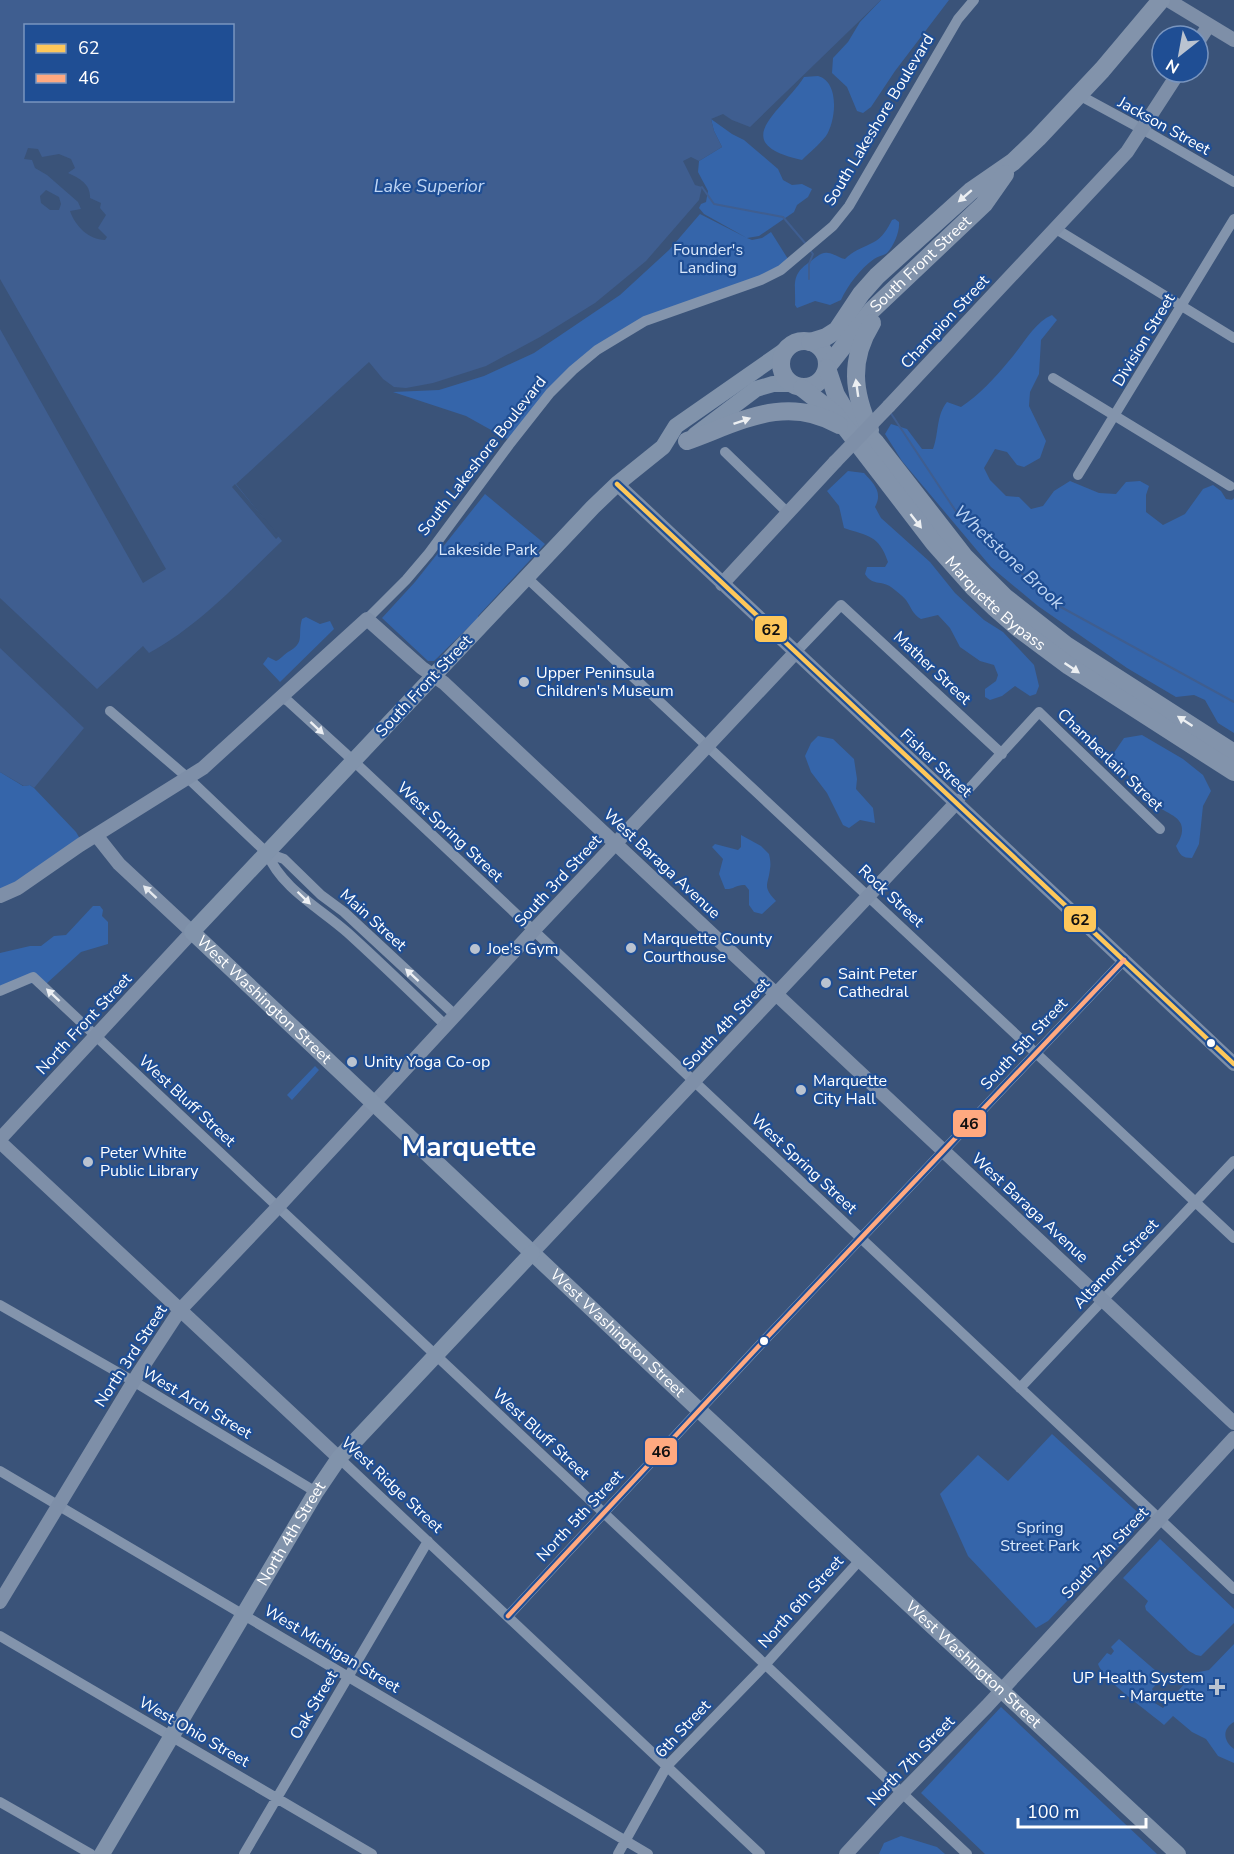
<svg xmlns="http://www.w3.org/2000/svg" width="1234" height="1854" font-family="'Nunito Sans',sans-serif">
	<rect width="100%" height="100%" fill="#3a5379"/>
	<path fill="#3565aa" d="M881 0H949L895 71 871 107 863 113 857 111 847 87 832 73 833 58 848 42 860 22Z
		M818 76C840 82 836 121 826 136 819 145 809 153 802 160 725 143 783 111 804 77Z
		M711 119 732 134 744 140 778 169 783 180 792 185 802 184 812 189 808 197 797 205 794 212 759 236 747 238 752 240 762 238 771 232 788 259 771 273 608 339 509 440 466 416 393 392 439 390 484 376 534 353 620 295 669 250 700 214 747 238 704 214 699 208 701 204 706 202 708 191 698 172 699 161 722 147 714 131Z
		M895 219 899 222C900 231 894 246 887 253 883 256 878 256 874 259 860 269 848 285 841 300L830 305 815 301 797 308 795 305C796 283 790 275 811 261 816 257 821 252 828 253 833 253 839 258 845 259 854 250 863 248 874 242 882 238 888 228 892 220Z
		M1052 315 1057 320 1041 340 1039 374 1030 392 1029 406 1046 441 1040 458 1024 467 1017 465 1007 452 995 449 984 468 990 480 1006 496 1019 497 1031 509 1043 506 1054 491 1070 481 1099 493 1116 494 1126 482 1140 481 1149 486 1146 495V512L1163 525 1185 514 1203 489 1213 485 1221 491 1226 499 1232 500 1234 498V733L1218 723 1205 700 1194 695 1176 697 1127 668 1038 606 991 567 902 461 885 434 891 424 907 429 922 449H933C939 434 936 415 947 402L961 407C979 395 995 378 1008 362 1022 347 1033 323 1052 315Z
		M848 471 864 473C874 484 883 492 875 507L881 518 930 562 955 593 984 620 1003 632 1034 665 1039 686 1036 694 1030 696 1015 686 1002 696 990 700 985 697V689L996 681 998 675 994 665 980 661 960 647 950 628 938 615 921 619C913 615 911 607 906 600 902 595 896 591 891 587 881 580 872 586 865 574L867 567H885L888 562C879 535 868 536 844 528L839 506 827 491Z
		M485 494 545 544 478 616V618L434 661H428L382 618 415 582Z
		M306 617 320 624 330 621 334 629 280 682 263 664 268 657 276 661C281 659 283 655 288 652 306 642 297 636 302 619Z
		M1142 735 1183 759 1203 775 1211 791 1203 806 1199 844 1192 858C1182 858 1180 855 1176 846 1180 840 1184 832 1181 824 1177 814 1157 809 1148 800 1141 793 1137 784 1130 777 1120 768 1119 772 1111 757L1124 738Z
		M818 736 833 739 854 759 857 779 856 789 873 808 875 823 860 820 849 828 843 825 827 793 811 772 805 756 811 743Z
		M0 772 23 786 30 785 34 788 76 832 83 844 0 896Z
		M741 835 761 846 769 854C770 858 771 864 770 869 768 886 762 886 776 901L762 914 754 912 749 905V890L745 885C737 884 733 890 725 889L719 874 723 859 712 847 715 844 738 850 741 847Z
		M93 906H100L103 910 102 916 108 922V944L81 952 46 984 42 982 0 987V953L30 946H41L54 936 66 935Z
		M315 1066 319 1070 292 1100 287 1095Z
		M1052 1434 1145 1519 1048 1621 1036 1628 968 1556 940 1494 978 1455 1008 1481Z
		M1160 1539 1234 1609V1623L1201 1656 1196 1655 1189 1651 1146 1610 1145 1606 1148 1601 1123 1578Z
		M1119 1639 1163 1677 1152 1689 1157 1697 1153 1702 1163 1708 1194 1673 1209 1670 1234 1644V1722C1222 1729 1223 1741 1234 1749V1763L1218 1756 1206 1739 1192 1732 1173 1716 1164 1725C1149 1712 1103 1680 1098 1664L1107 1653 1111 1655 1114 1651 1111 1647Z
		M1001 1707 1157 1854H985L921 1793Z
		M901 1836 937 1847 945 1854H879L884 1843Z"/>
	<path fill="#3f5e90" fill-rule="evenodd" d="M0 0H881L750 127 732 120 723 114 711 119 714 131 722 147 699 161 691 157 683 161 695 185 702 187 699 200 646 261 595 303 540 337 486 366 433 383 406 388 394 387 383 379 369 362 236 484 282 541C240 581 200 625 149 653L143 646 97 689 0 598ZM26 26H232V100H26ZM28 148 38 149 42 157 59 154 71 159 75 168 68 173C80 178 91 185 90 198L101 203 100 208 106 215 98 228 107 237 105 240C89 240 75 226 70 211L81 209 78 202 47 175 35 168 32 160 24 159ZM46 190 59 197 61 204 59 210H50L41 203 40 196Z
		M0 648 84 728 34 788 30 785 24 786 0 772Z"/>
	<path fill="#3a5379" d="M0 279 166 569 143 583 0 329Z
		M235 484 279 536 276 539 232 487Z"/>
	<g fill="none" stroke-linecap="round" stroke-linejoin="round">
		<path stroke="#3f5e90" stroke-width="2" d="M702 187 714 204 783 217 805 243
			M809 279V264L813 254 810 250
			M890 412 959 516 996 551 1059 606 1234 702"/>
		<path stroke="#8394ac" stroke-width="10" d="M1079 95 1151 134 1234 182
			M1056 229 1234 338
			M1053 378 1230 486
			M725 452 788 513
			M1078 475 1234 219
			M526 577 1234 1238
			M367 619 406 580 429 553 509 445 550 393 573 370 597 350 645 321 761 280 781 270 833 226 849 206 958 19 974 0
			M795 653 841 605 1002 754
			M279 697 288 701 346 754 1234 1589
			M110 711 188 778 267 853C282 889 320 908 348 933 381 963 413 994 445 1025
			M956 803 1039 712 1160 829
			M267 853 284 859 321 895 344 912 455 1015
			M0 991 33 977 967 1854
			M0 1305 133 1381 316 1492
			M1020 1388 1234 1161
			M339 1458 760 1854
			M0 1471 648 1854
			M508 1616 757 1348 1124 960
			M0 1636 372 1854
			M0 1802 91 1854
			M244 1854 428 1541
			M618 1854 667 1766 765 1665 860 1560"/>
		<path stroke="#7e8fa8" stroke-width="14" d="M1168 0 1234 40
			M1198 42 1209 25
			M889 406 1127 152 1179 72
			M617 484 1234 1064
			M722 584 835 462
			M0 896 18 888 80 845 203 768 367 619 422 668 444 683 1234 1423
			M0 1139 192 932 119 864 96 835
			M0 1142 339 1458
			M532 1253 956 803
			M0 1602 138 1374 180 1310 277 1208 533 931 795 653
			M846 1854 902 1793 987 1706 1234 1438"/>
		<g stroke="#8193ab" stroke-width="16">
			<path id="s1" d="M785 350 676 426 663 447 617 484 593 507 192 932 700 1411 1178 1854"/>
			<path d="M695 435 756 389 773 384H792"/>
			<path id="s2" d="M102 1854 316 1492 339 1458 532 1253"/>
		</g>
		<g stroke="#8293ab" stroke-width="18">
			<circle cx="804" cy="364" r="23"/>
			<path d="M810 342 826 337 837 330 861 294 877 276 971 191 1013 162 1038 138 1102 70 1161 0"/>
			<path id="s3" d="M828 366 872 310 984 204 1005 174"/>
			<path d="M827 368 836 395 845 410 876 443 964 556 1005 597 1066 645 1234 753"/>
			<path id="s4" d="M802 388 835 414 934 543 974 588 995 608 1018 628 1069 666 1234 772"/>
			<path d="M870 430C853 392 849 360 872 323"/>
			<path d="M687 441C740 422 785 394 839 425"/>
		</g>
		<path stroke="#7e8fa8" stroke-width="14" d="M835 462 889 406"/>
		<defs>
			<path id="bus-1" d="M617 484 1234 1064"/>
			<path id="bus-2" d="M508 1616 757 1348 1124 960"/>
		</defs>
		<use href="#bus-1" stroke="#1f4e94" stroke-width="9"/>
		<use href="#bus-2" stroke="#1f4e94" stroke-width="9"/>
		<use href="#bus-1" stroke="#fdc75a" stroke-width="4.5"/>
		<use href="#bus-2" stroke="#ffa980" stroke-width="4.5"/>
	</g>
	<defs><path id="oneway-solid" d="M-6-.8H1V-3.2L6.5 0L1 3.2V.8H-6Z" transform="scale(1.5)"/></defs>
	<g fill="#eceff2">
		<use href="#oneway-solid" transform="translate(965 196) rotate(139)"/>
		<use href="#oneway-solid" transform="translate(857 388) rotate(-98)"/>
		<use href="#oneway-solid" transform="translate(742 421) rotate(-19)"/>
		<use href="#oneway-solid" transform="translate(916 521) rotate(52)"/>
		<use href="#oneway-solid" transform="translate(1072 668) rotate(34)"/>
		<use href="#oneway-solid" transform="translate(1185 721) rotate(-147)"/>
	</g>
	<g fill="#eceff3">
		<use href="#oneway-solid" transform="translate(317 728) rotate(43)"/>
		<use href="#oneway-solid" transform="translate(304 898) rotate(44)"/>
		<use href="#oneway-solid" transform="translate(412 975) rotate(-137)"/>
		<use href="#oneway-solid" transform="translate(53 995) rotate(-137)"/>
	</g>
	<use fill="#e5e9ee" href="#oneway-solid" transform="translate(150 892) rotate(-137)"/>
	<g fill="#bac3d0" stroke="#1f4e94" stroke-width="2">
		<circle cx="524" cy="682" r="6"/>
		<circle cx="631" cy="948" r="6"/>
		<circle cx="475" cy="949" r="6"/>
		<circle cx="826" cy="983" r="6"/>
		<circle cx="352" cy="1062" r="6"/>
		<circle cx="801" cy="1090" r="6"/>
		<circle cx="88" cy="1162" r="6"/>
		<path d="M1214 1678h6v6h6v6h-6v6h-6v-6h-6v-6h6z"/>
	</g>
	<g fill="#fff" stroke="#1f4e94" stroke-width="2">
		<circle cx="1211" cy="1043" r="5"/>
		<circle cx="764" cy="1341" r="5"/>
	</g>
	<g text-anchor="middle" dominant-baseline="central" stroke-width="4.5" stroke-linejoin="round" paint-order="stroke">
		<g font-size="16" fill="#fff" stroke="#1f4e94">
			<text transform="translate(879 120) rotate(-59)">South Lakeshore Boulevard</text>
			<text transform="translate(1164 126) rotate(29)">Jackson Street</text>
			<text stroke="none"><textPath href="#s3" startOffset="138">South Front Street</textPath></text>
			<text transform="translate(945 322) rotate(-47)">Champion Street</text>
			<text transform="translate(1144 340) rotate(-59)">Division Street</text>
			<text transform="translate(482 456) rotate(-52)">South Lakeshore Boulevard</text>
			<text stroke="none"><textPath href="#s4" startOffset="291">Marquette Bypass</textPath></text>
			<text transform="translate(932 668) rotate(43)">Mather Street</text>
			<text transform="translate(424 686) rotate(-47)">South Front Street</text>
			<text transform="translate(1110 760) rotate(44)">Chamberlain Street</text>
			<text transform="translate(936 763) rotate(43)">Fisher Street</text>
			<text transform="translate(450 832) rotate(43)">West Spring Street</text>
			<text transform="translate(662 864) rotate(43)">West Baraga Avenue</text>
			<text transform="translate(558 881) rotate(-47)">South 3rd Street</text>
			<text transform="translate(891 896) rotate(43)">Rock Street</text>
			<text transform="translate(373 920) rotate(42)">Main Street</text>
			<text stroke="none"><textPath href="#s1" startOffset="933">West Washington Street</textPath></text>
			<text transform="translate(84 1024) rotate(-47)">North Front Street</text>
			<text transform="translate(726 1024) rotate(-47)">South 4th Street</text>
			<text transform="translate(1024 1044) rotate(-47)">South 5th Street</text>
			<text transform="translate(187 1101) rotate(43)">West Bluff Street</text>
			<text transform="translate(804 1164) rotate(43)">West Spring Street</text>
			<text transform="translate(1030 1208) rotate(43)">West Baraga Avenue</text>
			<text transform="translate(1116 1264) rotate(-47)">Altamont Street</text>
			<text stroke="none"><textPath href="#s1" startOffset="1419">West Washington Street</textPath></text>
			<text transform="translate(131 1356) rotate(-57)">North 3rd Street</text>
			<text transform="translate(197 1403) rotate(31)">West Arch Street</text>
			<text transform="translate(541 1434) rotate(43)">West Bluff Street</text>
			<text transform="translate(392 1485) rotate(43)">West Ridge Street</text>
			<text transform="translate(580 1516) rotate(-47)">North 5th Street</text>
			<text stroke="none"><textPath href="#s2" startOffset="372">North 4th Street</textPath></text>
			<text transform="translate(1105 1553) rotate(-47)">South 7th Street</text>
			<text transform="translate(801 1602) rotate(-48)">North 6th Street</text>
			<text transform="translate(332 1649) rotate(31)">West Michigan Street</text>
			<text stroke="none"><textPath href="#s1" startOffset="1905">West Washington Street</textPath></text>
			<text transform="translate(314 1705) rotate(-59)">Oak Street</text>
			<text transform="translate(683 1729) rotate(-47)">6th Street</text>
			<text transform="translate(194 1732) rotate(30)">West Ohio Street</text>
			<text transform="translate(911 1761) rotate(-46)">North 7th Street</text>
		</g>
		<g font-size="16" fill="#d9e7fa" stroke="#1f4e94">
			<text x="708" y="250">Founder's<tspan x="708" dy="18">Landing</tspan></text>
			<text x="488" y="550">Lakeside Park</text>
			<text x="1040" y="1528">Spring<tspan x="1040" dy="18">Street Park</tspan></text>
		</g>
		<g font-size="16" fill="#fff" stroke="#1f4e94" text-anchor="start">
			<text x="536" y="673">Upper Peninsula<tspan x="536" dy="18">Children's Museum</tspan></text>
			<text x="643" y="939">Marquette County<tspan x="643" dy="18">Courthouse</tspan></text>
			<text x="487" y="949">Joe's Gym</text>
			<text x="838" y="974">Saint Peter<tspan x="838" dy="18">Cathedral</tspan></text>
			<text x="364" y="1062">Unity Yoga Co-op</text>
			<text x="813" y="1081">Marquette<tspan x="813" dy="18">City Hall</tspan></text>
			<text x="100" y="1153">Peter White<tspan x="100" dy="18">Public Library</tspan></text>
			<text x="1204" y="1678" text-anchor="end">UP Health System<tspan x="1204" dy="18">- Marquette</tspan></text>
		</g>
		<g font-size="18" font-style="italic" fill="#bfd6f5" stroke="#1f4e94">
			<text x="429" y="186">Lake Superior</text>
			<text transform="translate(1009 557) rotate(43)">Whetstone Brook</text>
		</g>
		<g font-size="28" font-weight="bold" fill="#fff" stroke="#1f4e94">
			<text x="469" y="1147">Marquette</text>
		</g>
	</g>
	<g stroke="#1f4e94" stroke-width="2">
		<rect x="754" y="615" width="34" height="28" rx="6" fill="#fdc75a"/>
		<rect x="1063" y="905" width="34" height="28" rx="6" fill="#fdc75a"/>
		<rect x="952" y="1109" width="35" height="29" rx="6" fill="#ffa980"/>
		<rect x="644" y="1437" width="34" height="29" rx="6" fill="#ffa980"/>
	</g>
	<g font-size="16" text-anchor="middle" font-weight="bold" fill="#111">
		<text x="771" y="635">62</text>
		<text x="1080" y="925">62</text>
		<text x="969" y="1129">46</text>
		<text x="661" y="1457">46</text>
	</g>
	<rect x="24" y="24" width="210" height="78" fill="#1f4e94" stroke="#7995bf" stroke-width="1.5"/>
	<rect x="36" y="44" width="30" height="9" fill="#fdc75a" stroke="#7995bf" stroke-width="1.5"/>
	<text x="78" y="54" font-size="18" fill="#ffffff">62</text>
	<rect x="36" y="74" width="30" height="9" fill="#ffa980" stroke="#7995bf" stroke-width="1.5"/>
	<text x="78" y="84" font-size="18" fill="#ffffff">46</text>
	<g transform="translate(1180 54) rotate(211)"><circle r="28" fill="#1f4e94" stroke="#7995bf" stroke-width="1.5"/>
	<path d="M0-4.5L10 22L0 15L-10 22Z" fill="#bac3d0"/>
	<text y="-9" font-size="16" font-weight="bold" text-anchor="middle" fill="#ffffff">N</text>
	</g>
	<path d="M1018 1818v9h128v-9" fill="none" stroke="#ffffff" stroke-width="3"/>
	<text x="1027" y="1818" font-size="18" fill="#ffffff" stroke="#1f4e94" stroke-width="4.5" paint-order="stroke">100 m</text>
</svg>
